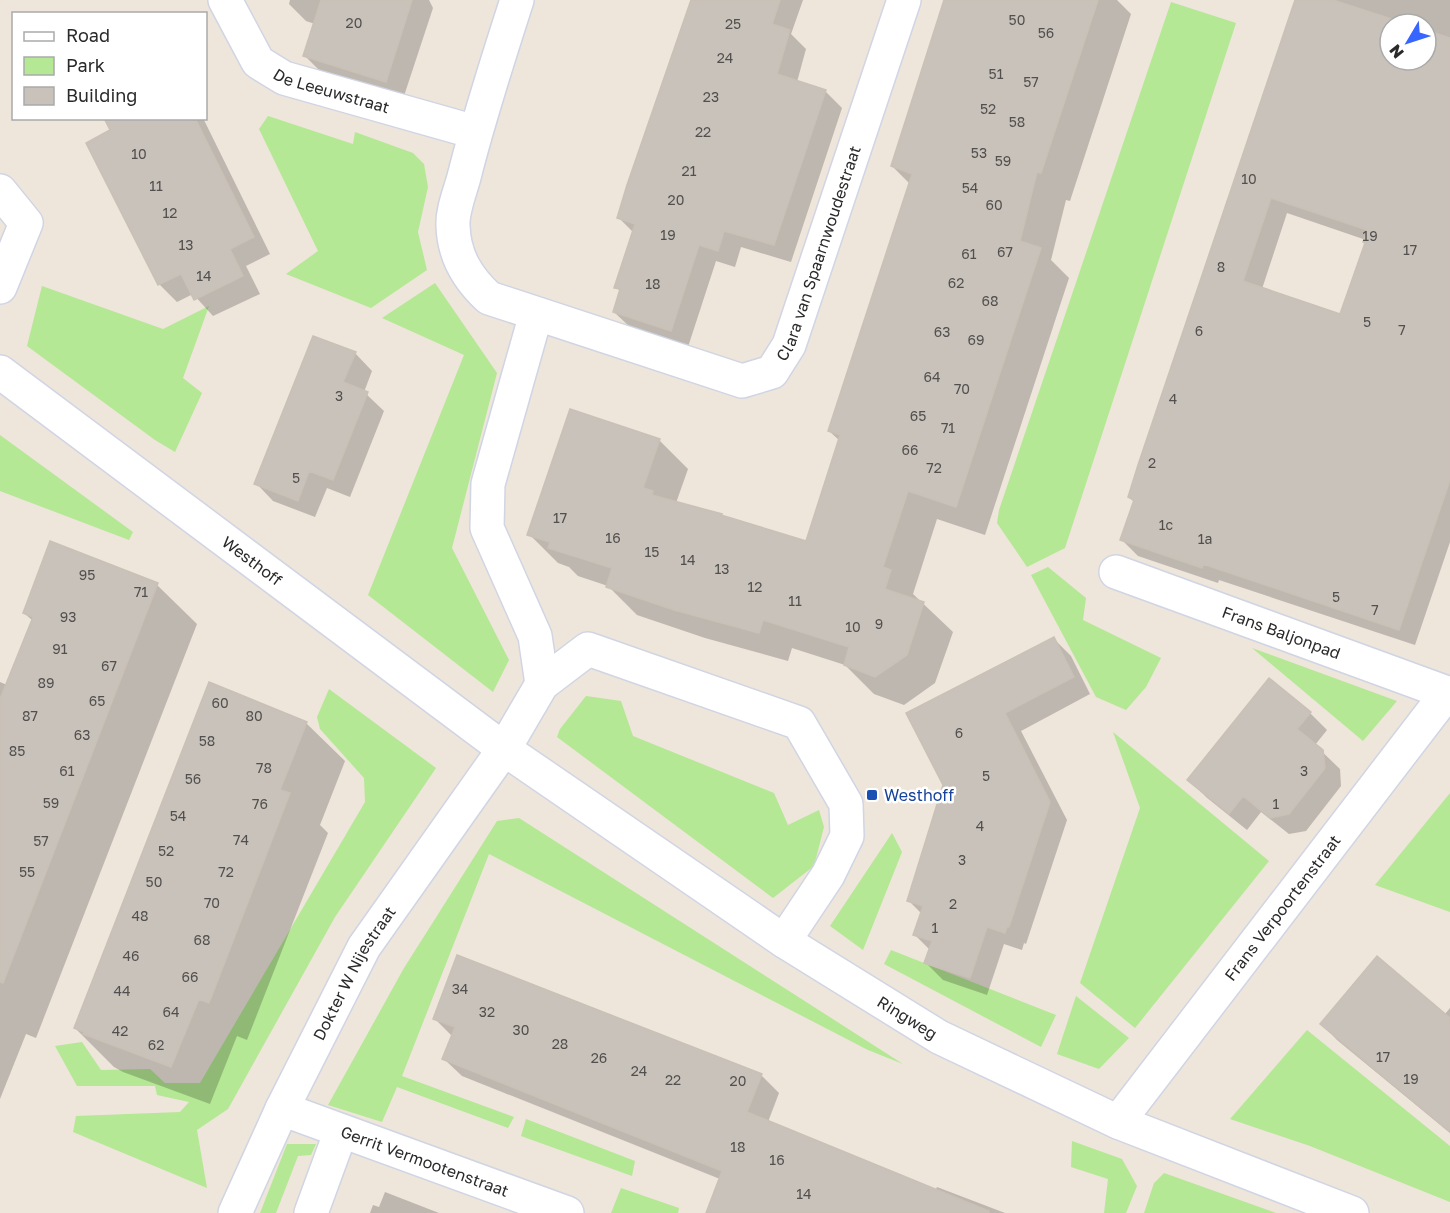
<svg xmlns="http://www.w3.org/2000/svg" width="1450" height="1213" font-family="'Golos Text',sans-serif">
	<rect width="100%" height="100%" fill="#eee5db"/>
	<path fill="#b4e894" d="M1171 2 1236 23 1065 548 1027 567 997 523 999 510Z
		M268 116 353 144 355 132 413 153 424 164 428 187 418 232 427 270 371 308 286 274 318 251 259 129Z
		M435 283 497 373 452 548 509 660 493 692 368 595 464 355 382 318Z
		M42 286 163 329 209 306 183 378 202 393 175 452 155 440 27 346Z
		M0 435 133 532 129 540 0 491Z
		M1048 567 1086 598 1083 620 1161 658 1146 687 1126 710 1096 697 1031 575Z
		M1252 648 1397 701 1363 741Z
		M329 689 436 768 335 917 228 1109 197 1130 207 1188 73 1132 76 1116 180 1112 189 1102 157 1095 155 1086H77L55 1046 82 1042 101 1070 150 1069 165 1083H200L365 802 364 778 320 729 317 717Z
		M586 696 621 701 633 736 774 793 788 825 819 810 824 827 814 866 773 898 557 737 560 729Z
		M1113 732 1269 861 1135 1028 1080 983 1140 808Z
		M1450 793V912L1375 885Z
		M519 818 903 1064 868 1050 489 854 402 1076 514 1117 508 1128 397 1087 382 1122 328 1105 404 968 497 821Z
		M892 833 902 852 863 950 830 926Z
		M891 950 1056 1015 1041 1047 884 964Z
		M1076 996 1129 1038 1099 1069 1057 1054Z
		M1307 1030 1450 1146V1202L1310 1146 1230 1119Z
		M526 1119 635 1161 632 1176 521 1136Z
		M1072 1141 1122 1159 1137 1186 1126 1213H1104L1108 1179 1071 1167Z
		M287 1144H316L311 1155 298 1156 276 1213H260Z
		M1164 1173 1276 1213H1144L1154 1183Z
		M621 1188 679 1208 678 1213H611Z"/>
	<path fill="#0003" fill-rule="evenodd" d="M290 0H429L433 8 403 99 322 73 305 56 315 24 306 21 289 4Z
		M691 0H803L791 34 806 49 797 82 825 91 842 108 791 262 741 247 735 267 716 261 688 347 632 329 614 312 621 292 616 287 634 233 619 218Z
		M946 0H1117L1131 14 1070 201 1066 200 1051 260 1069 278 985 535 937 519 913 594 953 632 935 683 904 705 874 694 845 665 792 648 788 661 705 638 637 615 608 586 578 576 569 567 558 563 529 534 659 440 688 469 676 503 721 515 723 517 807 543 840 441 829 431 910 184 892 166Z
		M1296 0H1450V542L1415 645 1219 580 1218 583 1138 556 1122 540 1134 502 1129 497ZM1390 24H1426V60H1390ZM1287 213 1366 240V243L1341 316 1262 289Z
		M136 118H203L270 254 246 266 260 294 213 316 193 294 177 302 159 284Z
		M355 353 372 371 364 392 384 411 350 497 327 488 315 517 273 501 256 483Z
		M157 585 197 624 36 1038 26 1034 0 1099V682L7 685 33 621 24 613Z
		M1054 639 1071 656 1090 694 1021 731 1067 820 1026 944 1024 943 1022 950 1004 944 987 995 943 980 926 963 930 950 915 935 922 914 908 900 945 785Z
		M1310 713 1327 730 1315 745 1340 769 1341 786 1306 831 1289 834 1261 812 1247 830 1206 797 1189 779Z
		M306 723 345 761 320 825 328 833 247 1040 237 1036 210 1104 123 1072 114 1067 75 1028Z
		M1450 1008V1133L1337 1040 1322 1024 1445 1014Z
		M435 1019 761 1075 779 1093 768 1122 935 1191 937 1187 1005 1213H716L720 1179 462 1076 444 1059 453 1037Z
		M385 1192 439 1213H370L373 1205 379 1207Z"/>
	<path fill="#c9c2bb" stroke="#c9c1b5" stroke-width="1.5" fill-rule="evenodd" d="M321 0H412L386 82 303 56Z
		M691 0H780L772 24 790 30 777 74 826 90 774 245 724 231 718 251 699 245 671 331 613 312 620 289 614 288 635 224 617 218 627 185Z
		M944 0H1098L1041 173 1037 172 1020 241 1041 248 956 507 908 491 883 567 891 570 885 589 924 602 907 655 875 677 844 665 849 647 763 620 759 633 674 610 606 587 612 568 548 548 550 542 527 535 570 409 660 439 643 488 653 491 652 495 722 514 721 515 806 541 840 435 828 431 912 174 891 166Z
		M1295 0H1333L1407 24H1390V60H1426V30L1450 38V480L1399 630 1203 564 1202 568 1120 540 1134 500 1128 497 1138 465ZM1271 198 1367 230 1363 242 1365 243 1340 314 1243 281Z
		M104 118H195L254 237 230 249 243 276 194 300 181 274 158 285 86 143 110 130Z
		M313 336 356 352 343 382 368 392 333 480 309 471 298 501 254 484Z
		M50 541 158 583 3 983 0 982V699L33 617 23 613Z
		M1054 637 1074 677 1005 713 1050 802 1009 927H1007L1005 933 987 927 970 978 924 963 932 941 913 935 923 906 907 901 943 785 906 713Z
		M1269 678 1311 712 1297 729 1323 750 1325 768 1289 814 1270 818 1243 796 1229 814 1187 780Z
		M209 682 307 722 280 790 290 793 209 1003 199 999 171 1067 83 1034 84 1032 74 1028Z
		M457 955 762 1074 747 1112 989 1211V1213H706L722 1171 442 1059 455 1027 433 1019Z
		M1377 956 1450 1018V1132L1320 1024Z"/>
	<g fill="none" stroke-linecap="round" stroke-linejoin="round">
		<defs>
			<g id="minor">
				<path id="s1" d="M225 0 258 62 284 78 475 132"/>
				<path id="s2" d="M517 0C498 59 479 117 464 177 460 192 452 211 453 226 454 256 467 278 489 298L742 381 772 372 789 345 904 0"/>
				<path d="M0 191 26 223 0 287"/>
				<path d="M536 314 488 484 487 528 535 636 542 684"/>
				<path id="s3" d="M0 372 504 749 784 941 939 1037 1118 1122 1352 1213"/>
				<path id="s4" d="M1116 572 1450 694"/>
				<path id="s5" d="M282 1109 567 1213"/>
				<path id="s6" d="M1118 1122 1447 693"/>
				<path id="s7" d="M235 1213 282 1109 364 947 504 749 542 684 588 649 799 723 846 804 847 836 828 875 784 941"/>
				<path d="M311 1213 341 1131"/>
			</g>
		</defs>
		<use href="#minor" stroke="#d0d5e4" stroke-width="36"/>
		<use href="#minor" stroke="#fff" stroke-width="33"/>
	</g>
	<rect fill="#1a4fb4" stroke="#fff" stroke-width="2" x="866" y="789" width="12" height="12" rx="3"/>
	<g text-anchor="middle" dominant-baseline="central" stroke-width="5" stroke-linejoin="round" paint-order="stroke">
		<g font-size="14" fill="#52504e">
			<text x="1017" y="19">50</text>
			<text x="354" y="22">20</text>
			<text x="733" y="23">25</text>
			<text x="1046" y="32">56</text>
			<text x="725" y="57">24</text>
			<text x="996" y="73">51</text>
			<text x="1031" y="81">57</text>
			<text x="711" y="96">23</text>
			<text x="988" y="108">52</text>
			<text x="1017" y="121">58</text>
			<text x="703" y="131">22</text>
			<text x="979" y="152">53</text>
			<text x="139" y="153">10</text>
			<text x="1003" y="160">59</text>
			<text x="689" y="170">21</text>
			<text x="1249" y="178">10</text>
			<text x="156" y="185">11</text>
			<text x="970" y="187">54</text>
			<text x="676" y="199">20</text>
			<text x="994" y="204">60</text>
			<text x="170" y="212">12</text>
			<text x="668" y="234">19</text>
			<text x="1370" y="235">19</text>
			<text x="186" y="244">13</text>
			<text x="1410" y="249">17</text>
			<text x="1005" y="251">67</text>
			<text x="969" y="253">61</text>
			<text x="1221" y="266">8</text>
			<text x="204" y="275">14</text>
			<text x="956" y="282">62</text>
			<text x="653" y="283">18</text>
			<text x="990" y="300">68</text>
			<text x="1367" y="321">5</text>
			<text x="1402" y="329">7</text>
			<text x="1199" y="330">6</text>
			<text x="942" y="331">63</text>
			<text x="976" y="339">69</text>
			<text x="932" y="376">64</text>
			<text x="962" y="388">70</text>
			<text x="339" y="395">3</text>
			<text x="1173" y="398">4</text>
			<text x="918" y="415">65</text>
			<text x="948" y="427">71</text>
			<text x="910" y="449">66</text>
			<text x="1152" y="462">2</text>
			<text x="934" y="467">72</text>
			<text x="296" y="477">5</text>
			<text x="560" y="517">17</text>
			<text x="1166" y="524">1c</text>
			<text x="613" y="537">16</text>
			<text x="1205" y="538">1a</text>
			<text x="652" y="551">15</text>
			<text x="688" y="559">14</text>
			<text x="722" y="568">13</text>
			<text x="87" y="574">95</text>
			<text x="755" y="586">12</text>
			<text x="141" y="591">71</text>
			<text x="1336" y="596">5</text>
			<text x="795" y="600">11</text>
			<text x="1375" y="609">7</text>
			<text x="68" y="616">93</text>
			<text x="879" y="623">9</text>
			<text x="853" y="626">10</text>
			<text x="60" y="648">91</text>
			<text x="109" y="665">67</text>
			<text x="46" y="682">89</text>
			<text x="97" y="700">65</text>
			<text x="220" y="702">60</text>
			<text x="30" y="715">87</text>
			<text x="254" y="715">80</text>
			<text x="959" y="732">6</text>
			<text x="82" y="734">63</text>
			<text x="207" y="740">58</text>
			<text x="17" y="750">85</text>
			<text x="264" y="767">78</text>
			<text x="67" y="770">61</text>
			<text x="1304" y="770">3</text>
			<text x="986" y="775">5</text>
			<text x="193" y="778">56</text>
			<text x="51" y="802">59</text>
			<text x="260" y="803">76</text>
			<text x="1276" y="803">1</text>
			<text x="178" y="815">54</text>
			<text x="980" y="825">4</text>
			<text x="241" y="839">74</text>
			<text x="41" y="840">57</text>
			<text x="166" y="850">52</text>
			<text x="962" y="859">3</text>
			<text x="27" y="871">55</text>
			<text x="226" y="871">72</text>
			<text x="154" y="881">50</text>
			<text x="212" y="902">70</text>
			<text x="953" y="903">2</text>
			<text x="140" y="915">48</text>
			<text x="935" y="927">1</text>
			<text x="202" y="939">68</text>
			<text x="131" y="955">46</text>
			<text x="190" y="976">66</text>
			<text x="460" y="988">34</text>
			<text x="122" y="990">44</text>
			<text x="171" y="1011">64</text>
			<text x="487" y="1011">32</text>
			<text x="521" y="1029">30</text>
			<text x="120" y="1030">42</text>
			<text x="560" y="1043">28</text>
			<text x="156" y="1044">62</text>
			<text x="1383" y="1056">17</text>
			<text x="599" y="1057">26</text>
			<text x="639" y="1070">24</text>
			<text x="1411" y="1078">19</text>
			<text x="673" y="1079">22</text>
			<text x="738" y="1080">20</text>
			<text x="738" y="1146">18</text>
			<text x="777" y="1159">16</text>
			<text x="804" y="1193">14</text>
		</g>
		<g font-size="16" fill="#2a2a2a" stroke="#fff">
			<text stroke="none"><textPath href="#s1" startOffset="150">De Leeuwstraat</textPath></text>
			<text stroke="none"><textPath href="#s2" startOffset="744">Clara van Spaarnwoudestraat</textPath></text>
			<text stroke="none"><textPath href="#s3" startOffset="315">Westhoff</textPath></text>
			<text stroke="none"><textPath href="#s4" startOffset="176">Frans Baljonpad</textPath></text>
			<text stroke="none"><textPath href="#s6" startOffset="270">Frans Verpoortenstraat</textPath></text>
			<text stroke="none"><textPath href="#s7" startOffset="268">Dokter W Nijestraat</textPath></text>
			<text stroke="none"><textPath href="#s3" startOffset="1114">Ringweg</textPath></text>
			<text stroke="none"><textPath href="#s5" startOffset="152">Gerrit Vermootenstraat</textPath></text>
		</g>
		<g font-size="16" fill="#164399" stroke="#fff" text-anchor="start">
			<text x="884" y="795">Westhoff</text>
		</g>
	</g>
	<rect x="12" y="12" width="195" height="108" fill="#ffffff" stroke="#aaaaaa" stroke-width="1.5"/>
	<rect x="24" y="32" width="30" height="9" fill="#ffffff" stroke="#aaaaaa" stroke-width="1.5"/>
	<text x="66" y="42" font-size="18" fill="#2a2a2a">Road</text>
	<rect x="24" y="57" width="30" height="18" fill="#b4e894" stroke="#aaaaaa" stroke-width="1.5"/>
	<text x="66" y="72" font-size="18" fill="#2a2a2a">Park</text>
	<rect x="24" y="87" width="30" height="18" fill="#c9c2bb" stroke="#aaaaaa" stroke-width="1.5"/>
	<text x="66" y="102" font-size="18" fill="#2a2a2a">Building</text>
	<g transform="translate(1408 42) rotate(231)"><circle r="28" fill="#ffffff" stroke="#aaaaaa" stroke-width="1.5"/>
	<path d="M0-4.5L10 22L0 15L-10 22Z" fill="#3765ff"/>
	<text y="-9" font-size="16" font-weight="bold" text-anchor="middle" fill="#2a2a2a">N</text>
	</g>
</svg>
